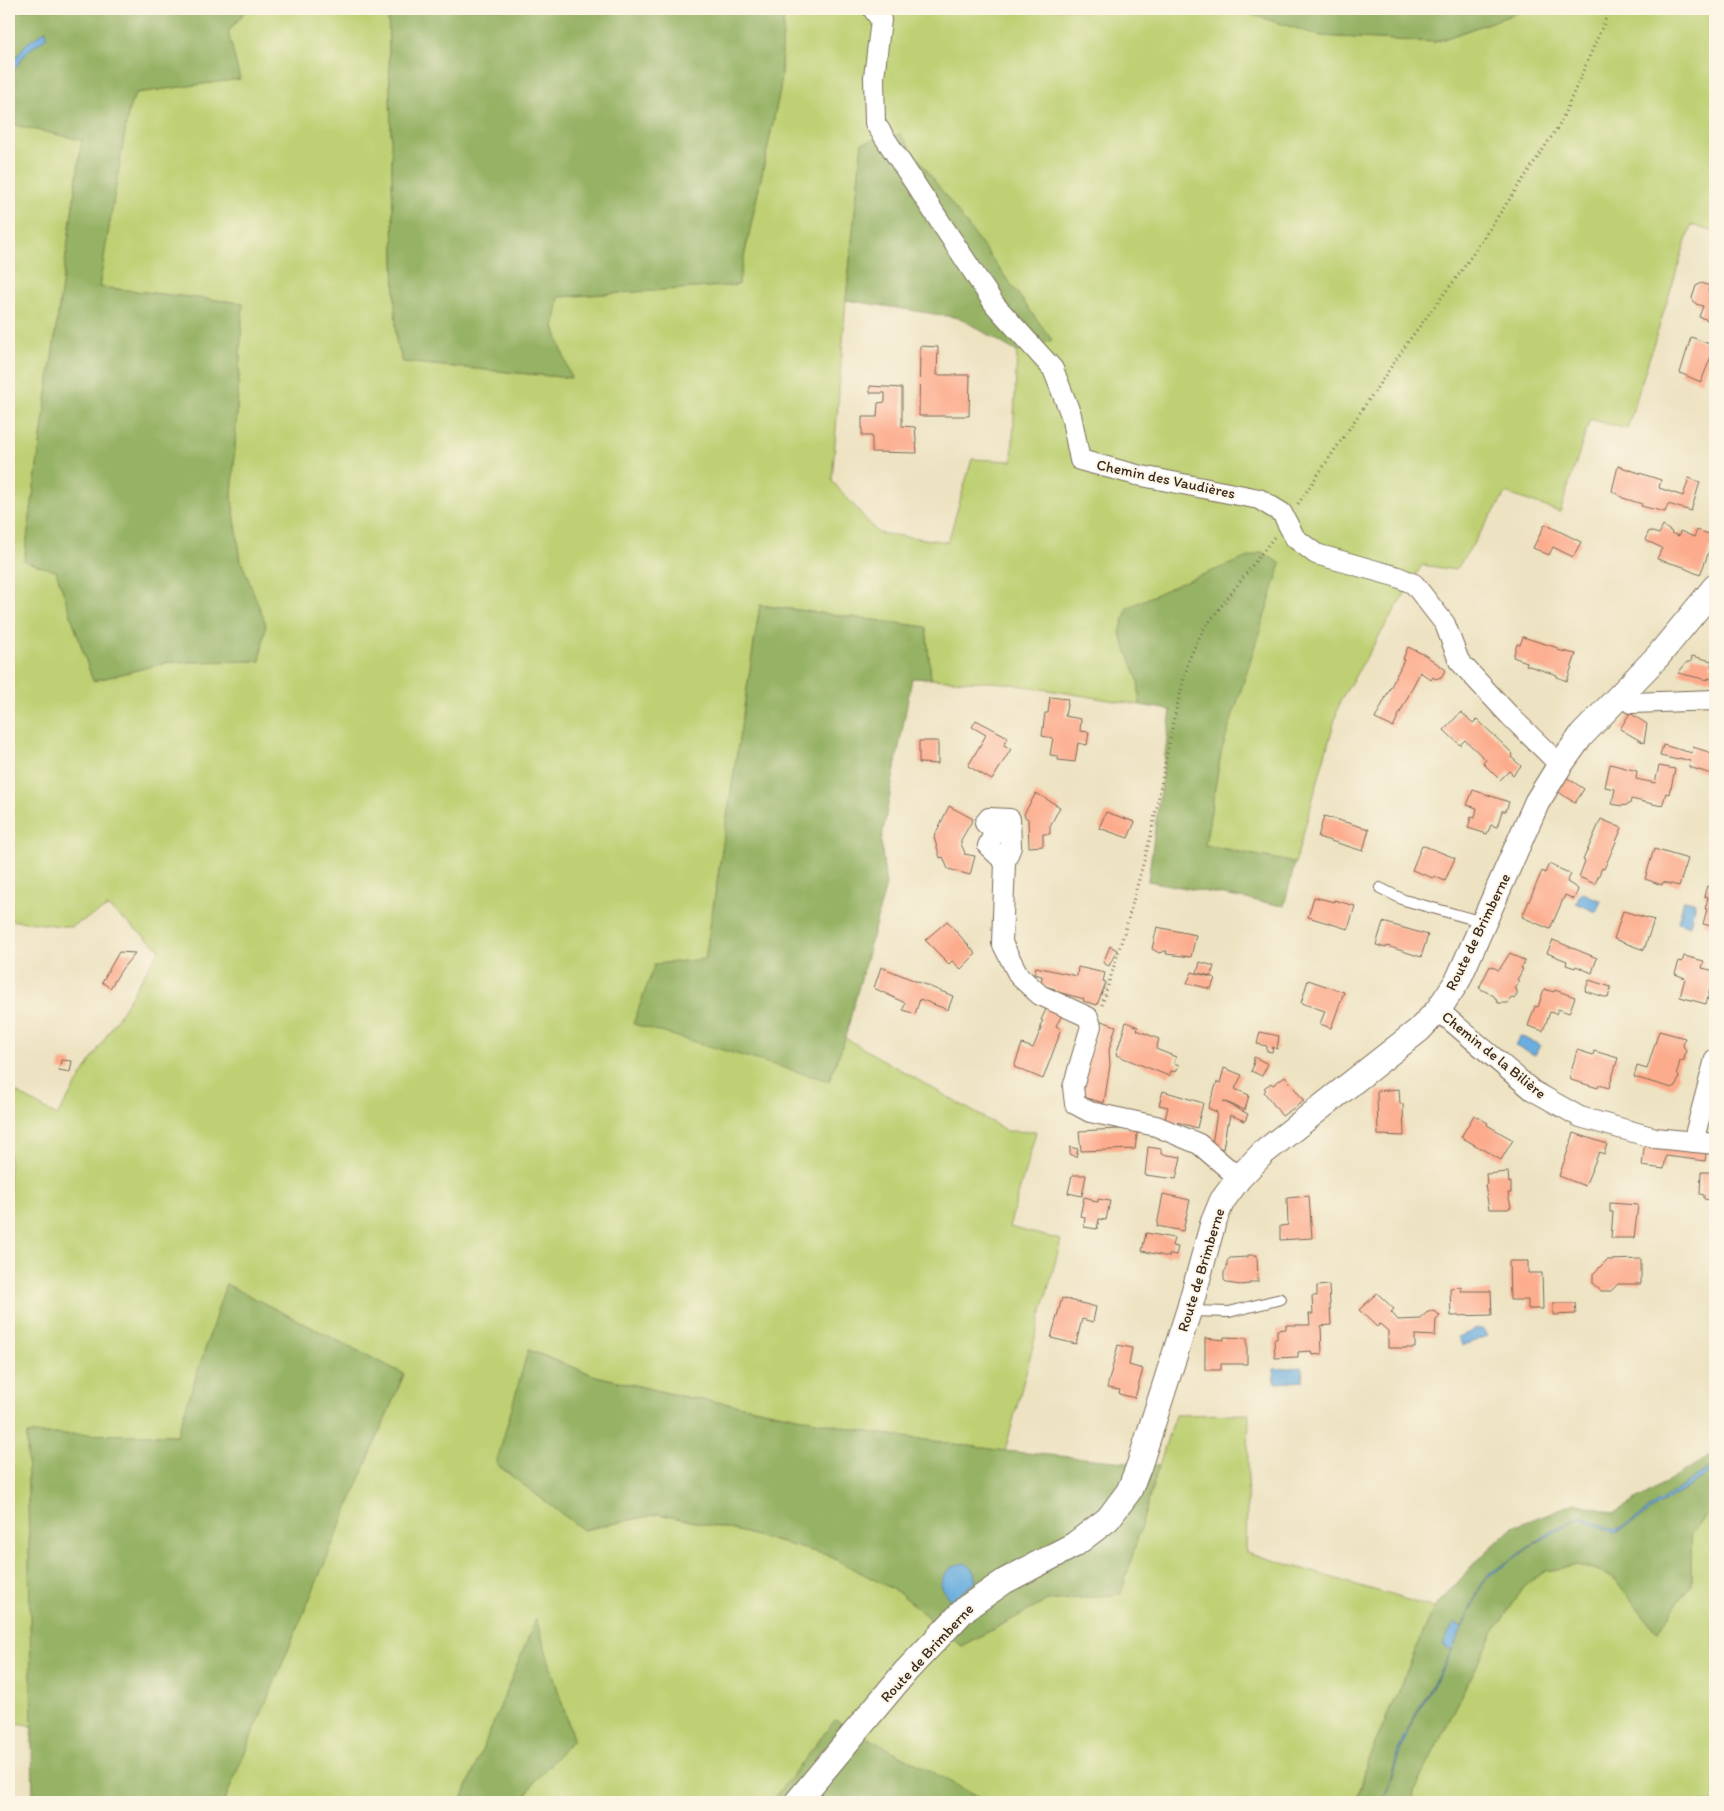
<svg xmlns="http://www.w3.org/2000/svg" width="1724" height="1811" font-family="Itim,sans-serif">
	<rect width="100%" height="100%" fill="#fcf5e5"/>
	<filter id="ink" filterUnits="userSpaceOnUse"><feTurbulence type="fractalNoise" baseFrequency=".02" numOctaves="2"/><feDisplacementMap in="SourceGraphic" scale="10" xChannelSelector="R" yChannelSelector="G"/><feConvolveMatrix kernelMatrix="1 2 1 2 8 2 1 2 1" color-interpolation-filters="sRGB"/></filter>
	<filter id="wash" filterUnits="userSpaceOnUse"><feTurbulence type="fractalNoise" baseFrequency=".0096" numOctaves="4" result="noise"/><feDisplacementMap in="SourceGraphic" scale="20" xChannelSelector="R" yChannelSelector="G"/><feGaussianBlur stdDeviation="1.12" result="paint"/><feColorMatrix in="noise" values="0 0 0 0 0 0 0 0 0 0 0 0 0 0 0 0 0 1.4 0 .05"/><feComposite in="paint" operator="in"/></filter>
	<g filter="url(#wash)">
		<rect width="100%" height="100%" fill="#ede2c1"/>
		<path fill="#bed073" stroke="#7c7d48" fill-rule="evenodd" d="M247 9H388L396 340 403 362 570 378 554 327 559 297 738 285 780 90 784 9H1234L1322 36 1435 42 1528 9H1715V232L1691 225 1627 429 1590 419 1560 512 1506 493 1456 570 1422 565 1340 701 1295 863 1205 845 1221 753 1120 633 1139 680 1140 705 1005 683 931 679 926 627 760 605 705 959 829 1081 845 1038 1007 1131 1036 1132 1009 1227 1061 1240 1005 1451 868 1432 749 1407 685 1397 596 1376 529 1350 583 1530 658 1514 738 1531 827 1555 900 1593 961 1646 1047 1601 1121 1594 1159 1465 1175 1415 1249 1414 1246 1552 1434 1608 1368 1760 1357 1802H988L835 1721 771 1802H522L535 1781 573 1739 536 1620 461 1802H224L404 1374 227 1285 177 1435 27 1434 32 1727 25 1724 9 1723V1088L57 1116 160 949 108 907 71 927 9 920V116L10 124 82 140 24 561 56 570 93 681 169 662 260 661 265 624 241 561 232 498 243 303 99 287 129 108 136 93 239 79 228 32ZM862 143 1052 340 1017 352 1012 461 972 459 948 542 878 533 832 481 846 300Z
			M1715 1501V1802H1413L1414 1791 1492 1635 1524 1587 1545 1571 1578 1565 1613 1577 1656 1631 1691 1585V1535Z"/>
		<path fill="#96b265" stroke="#686e42" d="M28 9H247L228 32 240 79 136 93 129 108 99 287 243 303 232 498 241 561 266 624 260 661 169 662 93 681 56 571 24 561 82 140 10 124 9 16Z
			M388 9H784L780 90 738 285 559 297 554 327 571 378 403 362 396 340Z
			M1234 9H1528L1435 42 1321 36Z
			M900 134 1052 340 1017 352 960 318 846 300 862 143Z
			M1262 552 1281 564 1221 753 1205 845 1295 863 1284 906 1148 881 1171 710 1140 705 1138 680 1120 633 1127 608 1178 584Z
			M760 605 926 627 931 679 912 678 881 842 886 885 845 1038 829 1081 633 1024 655 964 705 959Z
			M226 1284 404 1374 224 1802H33L27 1434 177 1435Z
			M528 1350 596 1376 685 1397 749 1407 868 1432 1005 1451 1159 1465 1121 1594 1047 1601 961 1646 900 1593 827 1555 738 1531 658 1514 583 1530 496 1464Z
			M1715 1453V1501L1691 1535V1585L1657 1632 1613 1577 1578 1565 1545 1571 1524 1587 1492 1635 1414 1791 1413 1802H1357L1368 1760 1434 1608 1481 1557 1513 1527 1575 1503 1614 1513Z
			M536 1619 573 1739 535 1781 522 1802H461Z
			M835 1720 988 1802H771Z"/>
		<path fill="#6baddf" stroke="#536c7e" d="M46 30 47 37 28 51 9 76V67L26 44Z
			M1581 892 1601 901 1596 912 1576 903Z
			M1684 900 1695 902 1690 926 1678 922Z
			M1520 1036 1540 1045 1535 1055 1515 1046Z
			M1477 1329H1483L1487 1336 1476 1341 1462 1345 1458 1337Z
			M1302 1367 1303 1381 1275 1383 1274 1369Z
			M1715 1466V1470L1620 1531 1615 1533 1580 1518 1536 1543 1485 1579 1446 1663 1408 1730 1383 1802 1404 1735 1452 1650 1443 1645 1454 1623 1462 1627 1483 1580 1489 1574 1551 1532 1582 1516 1614 1530 1622 1528 1696 1477Z
			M964 1563 967 1564 974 1572 976 1582 950 1600 940 1586C944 1573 950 1566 964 1563Z"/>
		<g id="blocks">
			<path fill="#fcac8d" d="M1702 283 1710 286 1708 291 1715 293V322L1699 317 1703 306 1696 304 1692 298 1696 286Z
				M1691 337 1715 346 1701 382 1680 373Z
				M920 346 938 347 937 375H970L969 416H919Z
				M870 386 902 388V426L915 427 917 453 872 452V436H862V417H877L878 403 885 402V393H870Z
				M1618 466 1661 480 1659 488 1683 496 1689 478 1700 482 1691 511 1668 504 1665 512 1641 506 1642 504 1623 498 1612 491Z
				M1545 524 1581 542 1573 557 1553 547 1549 555 1533 548Z
				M1663 526 1672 532 1671 533 1679 536 1680 531 1694 537 1697 530 1715 536 1700 575 1684 568V567L1657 559 1662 548 1645 540 1649 531 1659 534Z
				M1523 637 1558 648 1557 650 1576 654 1567 681 1557 677V675L1526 665 1527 662 1513 657 1517 644 1520 645Z
				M1408 647 1425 655 1446 670 1441 677 1436 679 1433 677 1431 680 1420 672 1393 727 1375 719 1404 660 1403 659Z
				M1692 656 1712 661 1711 666 1715 667V680L1708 678V680L1678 673 1687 662H1691Z
				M1050 697 1068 699 1065 716 1081 719 1080 731 1089 732 1087 745 1078 743 1075 762 1058 760V756L1050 755 1053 738 1042 736 1045 713H1048Z
				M1461 712 1473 723 1477 719 1513 754 1511 757 1521 766 1513 775 1509 771 1500 780 1483 763 1486 760 1465 740 1460 745 1444 730Z
				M1630 713 1647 724 1644 743 1620 729Z
				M976 720 1008 737 1004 745 1011 749 992 780 968 766 986 735 972 727Z
				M919 741H938V764L919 763Z
				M1663 745 1692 753 1693 747 1715 754V775L1689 767 1690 761 1679 758 1678 760 1660 756Z
				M1610 764 1637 771 1636 779 1655 783 1659 766 1675 769 1671 788H1670L1669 794 1666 793 1662 806 1631 799 1630 804 1622 806 1612 804 1615 789 1605 787Z
				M1566 777 1584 789 1575 803 1557 791Z
				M1473 790 1509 802 1506 811H1502L1497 827 1491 825 1487 834 1468 828 1471 817 1475 818 1477 808 1467 805Z
				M1036 793 1060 807 1050 826V834H1043V846L1029 847 1028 819 1025 817 1024 814Z
				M949 806 973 819 961 840V844L965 853 964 854 975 856 970 875 948 869 943 857 940 858 934 837Z
				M1106 812 1135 822 1128 838 1099 828Z
				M1324 816 1369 829 1363 851 1318 837Z
				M1601 819 1622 828 1604 869 1602 868 1595 884 1579 877 1585 861 1583 860Z
				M1422 845 1455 858 1445 881 1434 876 1433 878 1412 870Z
				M1654 849 1688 859 1679 886 1663 882 1662 885 1645 879Z
				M1549 864 1571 874 1567 882 1577 888 1578 890 1574 899 1565 895 1550 929 1522 917 1542 871 1545 873Z
				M1707 886 1715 888V927L1703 924 1707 909H1705L1708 897 1704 896Z
				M1314 897 1334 902V900L1355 906 1348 929 1308 917Z
				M1623 911 1654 920 1644 950 1614 939Z
				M947 921 976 954 961 969 952 961 949 964 925 940Z
				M1383 922 1428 935 1421 957 1387 946 1386 948 1376 945Z
				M1157 927 1196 935 1191 957 1166 954 1167 951H1165L1159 953 1152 949Z
				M1553 940 1597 958 1592 973 1576 966 1575 968 1566 965 1567 961 1547 953Z
				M1110 946 1117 950 1109 966 1103 963Z
				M119 952 135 953 122 969 110 988 102 982Z
				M1510 953 1525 961 1521 968 1523 969 1517 980 1520 981 1515 989 1517 990V995L1514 999 1511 997 1508 1003H1498L1494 996 1479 988 1490 966 1499 970Z
				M1684 956 1704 961 1702 968 1715 971 1706 1004 1680 997 1685 978 1675 974 1679 961 1682 962Z
				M1200 962 1214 966 1211 976 1197 973Z
				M881 967 953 996 948 1010 920 999 915 1014 903 1010 905 1003 874 988Z
				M1036 967 1077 976 1078 967 1105 973 1103 981 1106 982 1097 1005 1083 1001 1084 999 1054 991 1055 989 1041 985 1042 976 1034 974Z
				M1192 972 1215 978 1211 989 1187 983Z
				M1308 980 1344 992 1331 1028 1320 1024 1325 1011 1301 1003Z
				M1589 980 1611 987 1608 998 1585 991Z
				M1544 989 1554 992 1555 990 1575 997 1569 1013 1558 1009 1556 1014 1550 1012 1543 1031 1528 1026 1535 1006 1538 1007Z
				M1048 1005 1063 1013 1056 1026 1061 1029 1058 1036H1059L1043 1079 1014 1067 1022 1044 1033 1048 1041 1029 1040 1025 1043 1021 1041 1020Z
				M1101 1021 1116 1026 1109 1050 1110 1065 1104 1103 1083 1097 1086 1068Z
				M1126 1022 1138 1027 1137 1030 1159 1039 1156 1049 1176 1057 1174 1063 1179 1065 1176 1072 1171 1071 1169 1076 1116 1055Z
				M1659 1031 1685 1038 1683 1046 1686 1050 1684 1060 1680 1061 1677 1073 1679 1077 1676 1086 1672 1088 1634 1077 1637 1066 1647 1069Z
				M1260 1032 1279 1036 1277 1049 1273 1047 1272 1052 1267 1051V1046L1257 1044Z
				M1577 1050 1593 1055 1594 1051 1618 1058 1609 1088 1599 1085 1598 1088 1571 1080 1570 1076Z
				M1254 1057 1268 1064 1262 1076 1251 1071 1254 1065H1253Z
				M61 1060 72 1061 70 1072 59 1070Z
				M1224 1068 1242 1075 1235 1089 1249 1095 1245 1110 1223 1101 1248 1114 1245 1121 1230 1115 1228 1124H1227L1223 1149 1212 1145 1217 1112 1208 1108 1217 1082 1220 1083Z
				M1285 1076 1304 1101 1282 1116 1264 1092 1266 1090 1264 1088 1271 1083 1273 1085Z
				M1399 1089 1400 1104H1403L1404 1136 1378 1135 1377 1091Z
				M1163 1091 1203 1103 1197 1128 1177 1122 1176 1125 1168 1123V1120L1165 1119 1168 1107 1159 1105Z
				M1474 1115 1488 1123 1487 1125 1513 1140 1501 1160 1461 1137Z
				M1138 1128 1135 1149 1081 1151 1079 1131Z
				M1574 1133 1607 1144 1604 1154 1599 1152 1585 1186 1559 1176Z
				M1645 1140 1707 1147 1705 1161 1666 1156 1664 1169 1642 1166Z
				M1712 1146 1715 1147V1211H1710L1711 1200 1704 1199V1195L1700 1194 1701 1172H1713Z
				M1070 1147 1078 1149 1076 1157 1070 1154Z
				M1148 1147 1161 1149V1154L1181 1157 1176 1179 1145 1175Z
				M1508 1172 1509 1183 1511 1182V1193H1508L1511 1207 1508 1209H1489L1485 1185 1487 1184 1486 1174Z
				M1072 1175H1086L1082 1196 1068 1193Z
				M1163 1194 1190 1200 1183 1231 1157 1226Z
				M1309 1196 1312 1238 1280 1240V1226L1288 1225 1287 1198Z
				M1084 1197 1092 1199V1201L1098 1202V1199L1110 1201 1106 1220 1099 1219 1097 1229 1084 1227 1085 1217 1080 1216Z
				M1610 1203 1638 1205 1634 1238H1611L1613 1212H1610Z
				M1146 1233 1174 1238 1172 1246 1178 1247 1176 1255 1170 1254 1169 1257 1142 1251Z
				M1248 1255H1257L1258 1282H1250V1284L1240 1285 1227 1283 1224 1280V1272L1227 1268V1261L1230 1258 1248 1257Z
				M1641 1259V1284H1618L1611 1291H1601L1593 1284V1274L1607 1260Z
				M1509 1261H1528V1273H1542L1543 1309H1528V1300H1510Z
				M1329 1285 1331 1325 1321 1326 1322 1354 1312 1355 1311 1351 1298 1352V1357L1275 1358 1274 1339H1277V1330L1286 1329V1325H1310L1309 1314H1313L1312 1296H1317V1286Z
				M1461 1287V1291H1491L1492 1315 1451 1316 1450 1288Z
				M1377 1293 1394 1309 1391 1312 1398 1320 1421 1319 1426 1313 1431 1311 1436 1312 1440 1316 1436 1320 1435 1336 1415 1335V1348H1388V1331L1380 1324 1377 1327 1359 1310Z
				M1062 1298 1096 1307 1093 1322 1082 1319 1076 1344 1051 1338Z
				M1553 1303H1575L1576 1314 1553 1315Z
				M1224 1337 1247 1338V1364H1221V1370H1205V1338L1224 1340Z
				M1118 1345 1132 1348 1129 1365 1143 1369 1135 1398 1119 1394 1120 1390 1107 1388Z"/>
		</g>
	</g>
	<g filter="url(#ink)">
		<use href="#blocks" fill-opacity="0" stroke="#796a57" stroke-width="1"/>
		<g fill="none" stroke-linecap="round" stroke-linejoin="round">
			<defs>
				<path id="service" d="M1380 888 1404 900 1483 922
					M1190 1311 1229 1312 1281 1299"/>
				<path id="minor" d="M873 9 881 20 874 77 875 123 995 305 1053 369 1071 415 1080 460 1137 475 1259 499 1282 513 1295 538 1316 554 1398 577 1414 584 1445 624 1459 661 1510 716 1560 765
					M1619 697 1632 703 1715 700
					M1005 862 988 846 995 831 985 823 989 818 1010 819 1011 847 1005 862 1002 943 1019 976 1040 995 1088 1017 1091 1026 1073 1087 1075 1104 1090 1112 1156 1126 1199 1144 1239 1178
					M1438 1010 1532 1090 1580 1117 1655 1138 1715 1144
					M1693 1142 1715 1059"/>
				<path id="tertiary" d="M797 1802 906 1671 966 1608 1005 1581 1074 1545 1108 1519 1129 1491 1139 1466 1189 1310 1213 1223 1222 1201 1239 1178 1263 1153 1419 1030 1438 1010 1458 980 1537 802 1560 765 1581 736 1658 656 1715 587"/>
			</defs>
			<use href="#service" stroke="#796a57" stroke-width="12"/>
			<use href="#minor" stroke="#796a57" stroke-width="22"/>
			<use href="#tertiary" stroke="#796a57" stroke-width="27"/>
			<path stroke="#796a57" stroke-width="3" stroke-dasharray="1 4" stroke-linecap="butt" d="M1298 504 1410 339 1460 273 1560 124 1610 9
				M1102 1005 1126 927 1151 835 1174 718 1189 659 1203 630 1274 537"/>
			<use href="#service" stroke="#fff" stroke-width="10"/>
			<use href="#minor" stroke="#fff" stroke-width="20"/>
			<use href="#tertiary" stroke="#fff" stroke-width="25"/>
		</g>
	</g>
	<g text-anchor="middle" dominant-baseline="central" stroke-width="4" stroke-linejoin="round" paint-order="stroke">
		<g font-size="15" fill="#3b2a1e" stroke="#fcf5e5">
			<text transform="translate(1166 479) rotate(12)">Chemin des Vaudières</text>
			<text transform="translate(1478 932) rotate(-64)">Route de Brimberne</text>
			<text transform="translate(1494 1055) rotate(39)">Chemin de la Bilière</text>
			<text transform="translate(1201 1270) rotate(-73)">Route de Brimberne</text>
			<text transform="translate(927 1653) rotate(-47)">Route de Brimberne</text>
		</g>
	</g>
	<rect width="1724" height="1811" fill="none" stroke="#fcf5e5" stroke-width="30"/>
</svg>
